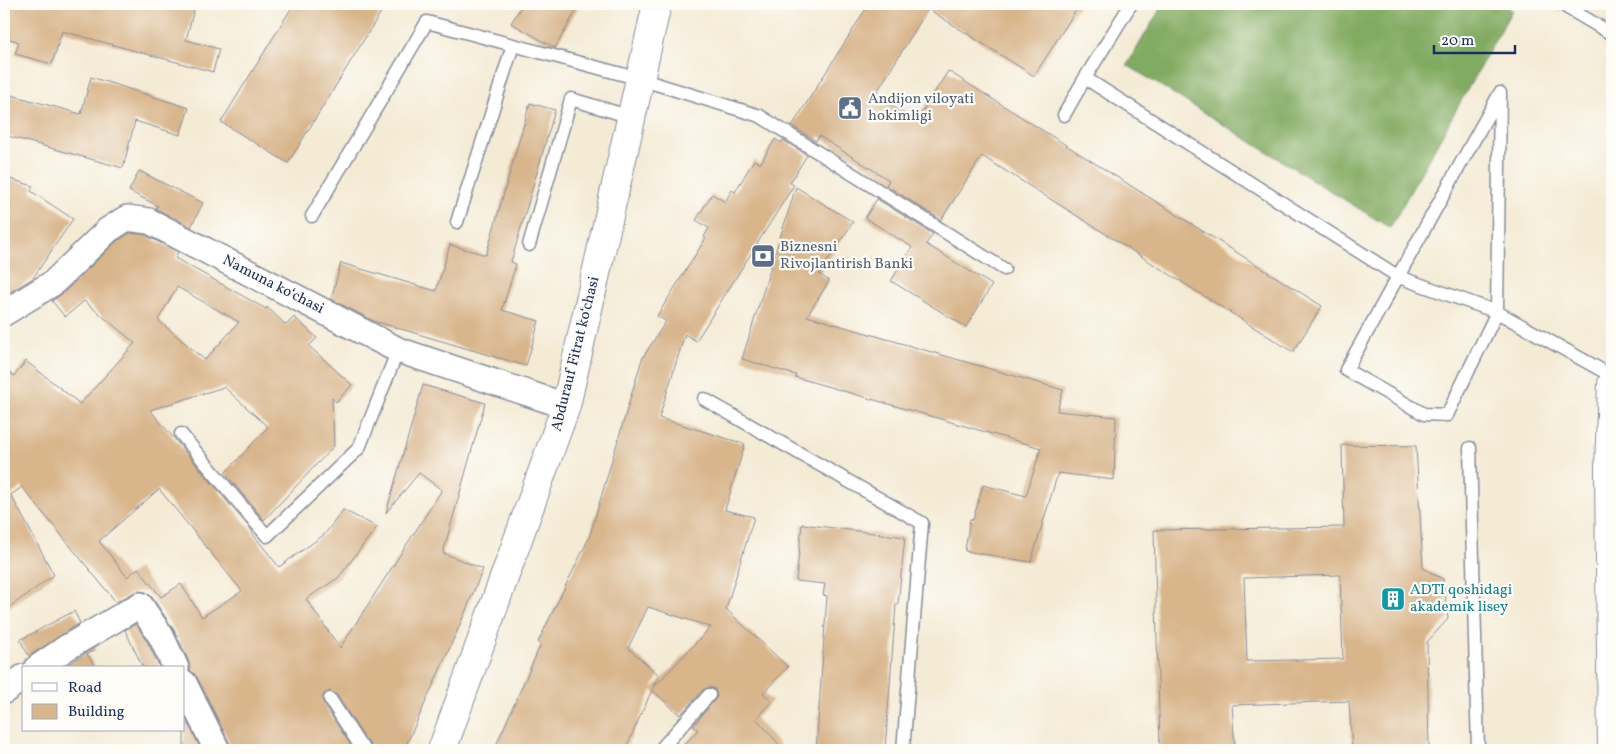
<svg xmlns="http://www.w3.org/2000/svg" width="1616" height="754" font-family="Vollkorn,serif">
	<rect width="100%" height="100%" fill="#fdfcf7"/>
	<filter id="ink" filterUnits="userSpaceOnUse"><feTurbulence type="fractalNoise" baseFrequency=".02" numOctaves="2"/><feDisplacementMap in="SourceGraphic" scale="10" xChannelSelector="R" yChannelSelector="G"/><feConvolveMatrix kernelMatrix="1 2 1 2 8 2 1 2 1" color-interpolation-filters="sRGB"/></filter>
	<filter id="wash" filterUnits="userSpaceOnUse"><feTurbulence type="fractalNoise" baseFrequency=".0096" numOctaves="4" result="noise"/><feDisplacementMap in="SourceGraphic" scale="20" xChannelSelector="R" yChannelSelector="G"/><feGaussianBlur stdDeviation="1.12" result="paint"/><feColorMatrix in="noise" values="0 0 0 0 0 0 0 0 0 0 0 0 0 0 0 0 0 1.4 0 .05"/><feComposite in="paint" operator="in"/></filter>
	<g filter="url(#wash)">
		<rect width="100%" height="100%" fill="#f4ebd5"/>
		<path fill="#82ab62" stroke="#4e6d60" d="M1163 4H1501L1512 10 1390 228 1127 65Z"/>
		<g id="blocks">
			<path fill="#d8b58b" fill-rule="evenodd" d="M4 4H176L194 9 186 40 219 49 213 72 62 31 52 64 15 54 19 42 4 37Z
				M294 4H386L288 163 221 122Z
				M523 4H580L555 48 511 23Z
				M869 4H1080L1034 76 928 9 875 95 916 121 948 71 1322 306 1293 352 982 156 941 220 886 185 889 180 819 136 816 141 792 126Z
				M91 77 189 108 180 135 135 121 123 168 4 135V93L81 114Z
				M530 103 555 110 511 262 516 264 502 310 539 321 526 366 374 321 331 299 341 263 436 291 450 245 486 255Z
				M775 139 781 143 783 140 807 155 790 183 794 185 696 341 685 334 659 418 745 444 725 510 754 517 726 609 788 667 763 693 772 701 756 718 784 750H679L698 730 693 726 717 697 715 689 710 687 703 690 680 715 652 690 625 750H494L541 644 538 642 589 538 642 359 666 321 657 316 706 238 704 237 709 228 696 220 712 194 725 202 732 190 735 192 754 160 760 164ZM648 607 711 627 652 689 659 675 628 648Z
				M139 171 203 203 191 227 155 208 158 206 129 191Z
				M4 177 33 186 31 191 73 219 33 278 4 296Z
				M796 187 853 222 819 274 829 281 807 316 1063 390 1057 411 1116 417 1114 480 1058 473 1031 562 965 551 970 519 973 520 983 485 1026 496 1041 448 795 377 796 375 742 359Z
				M877 199 933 234 926 244 992 285 966 327 891 281 912 247 865 218Z
				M130 233 145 235 178 252 175 258 266 309 267 307 286 325 294 317 317 338 309 346 352 385 336 402 332 398 334 446 264 520 225 473 268 427 224 387 150 410 253 532 252 533 279 567 325 534 343 510 377 527 338 578 306 599 340 648 442 490 419 473 386 513 423 385 485 403 443 553 483 569 459 627 404 750H373L371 745 365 739 337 695 330 691 323 695V703L354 750H231L230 744 197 677 190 670 189 662 174 630 152 597 146 592 139 591 133 593 116 602 22 487 11 495 54 575 4 611V367L14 376 26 361 80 404 135 343 84 301 65 317 52 301 63 293 117 241ZM177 287 239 322 205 360 158 320ZM159 489 242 591 202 617 181 584 161 597 138 568 127 577 99 541Z
				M1342 445 1416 446 1423 568 1443 579 1448 619 1427 642 1429 750H1352L1349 701 1232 705 1235 750H1160L1154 530 1344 527ZM1340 575 1343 659 1247 661 1244 578Z
				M802 524 905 537 898 604H896L885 750H816L827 596 823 595 825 584 796 581Z
				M74 611 80 623 29 656 20 640Z
				M136 624 148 643 160 668H143L125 630Z
				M94 648 95 650 87 654 96 668H63Z
				M184 715 201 750H184Z"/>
		</g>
	</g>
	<g filter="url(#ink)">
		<use href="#blocks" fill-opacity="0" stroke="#888d9a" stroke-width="1"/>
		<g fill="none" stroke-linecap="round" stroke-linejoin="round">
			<defs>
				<path id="lane" d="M1131 4 1085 78 1399 277 1497 312 1612 376
					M1561 4 1612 34
					M1500 93 1497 312 1447 415 1424 414 1346 370Z
					M1064 115 1085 78
					M312 216 427 22 513 45
					M457 222 513 45 640 79 760 116 1004 269
					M529 245 571 99 631 117
					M704 399 922 523 903 750
					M181 434 267 536 359 448 398 350
					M1470 448 1478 750
					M330 699 359 744 365 750
					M660 750 709 695"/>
				<path id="street" d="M4 313 53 283 108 230 127 218 149 221 398 350 566 406
					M37 668 66 648 140 605 161 636 176 668
					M184 683 217 750
					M4 691 24 677"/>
				<path id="secondary" d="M442 750 566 406 657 4"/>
				<path id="primary" d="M1612 750 1609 470 1612 384"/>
			</defs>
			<use href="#lane" stroke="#888d9a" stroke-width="15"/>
			<use href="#street" stroke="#888d9a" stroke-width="28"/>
			<use href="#secondary" stroke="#888d9a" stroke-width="30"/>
			<use href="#primary" stroke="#888d9a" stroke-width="30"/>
			<use href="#lane" stroke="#fff" stroke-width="12"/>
			<use href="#street" stroke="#fff" stroke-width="25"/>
			<use href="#secondary" stroke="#fff" stroke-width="28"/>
			<use href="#primary" stroke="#fff" stroke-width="28"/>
		</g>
	</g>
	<defs>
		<symbol id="civic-square" viewBox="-11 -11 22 22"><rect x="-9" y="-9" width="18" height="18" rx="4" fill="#5c6f8a" stroke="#fdfcf7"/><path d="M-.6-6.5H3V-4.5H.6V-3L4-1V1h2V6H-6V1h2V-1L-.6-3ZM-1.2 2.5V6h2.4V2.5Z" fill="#fff"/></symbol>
		<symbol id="bank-square" viewBox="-11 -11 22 22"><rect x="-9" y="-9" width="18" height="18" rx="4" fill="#5c6f8a" stroke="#fdfcf7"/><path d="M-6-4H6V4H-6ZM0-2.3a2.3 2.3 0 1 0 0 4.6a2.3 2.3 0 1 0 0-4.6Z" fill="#fff"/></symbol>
		<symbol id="building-square" viewBox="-11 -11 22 22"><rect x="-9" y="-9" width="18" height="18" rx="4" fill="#0f9aa8" stroke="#fdfcf7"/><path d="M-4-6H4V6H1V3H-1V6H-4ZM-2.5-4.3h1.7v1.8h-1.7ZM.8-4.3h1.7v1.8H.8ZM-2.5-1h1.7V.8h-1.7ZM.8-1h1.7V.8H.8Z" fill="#fff"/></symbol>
	</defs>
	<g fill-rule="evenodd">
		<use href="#civic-square" x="836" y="94" width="28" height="28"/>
		<use href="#bank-square" x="749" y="242" width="28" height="28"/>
		<use href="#building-square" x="1379" y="585" width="28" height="28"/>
	</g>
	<g text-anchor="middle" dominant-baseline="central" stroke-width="4.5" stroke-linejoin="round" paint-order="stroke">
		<g font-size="15" fill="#4e5e75" stroke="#fdfcf7" text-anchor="start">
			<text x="868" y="99">Andijon vilоyati<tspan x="868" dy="17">hоkimligi</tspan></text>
			<text x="780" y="247">Biznesni<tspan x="780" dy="17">Rivojlantirish Banki</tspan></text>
		</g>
		<g font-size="15" fill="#1b2f5e" stroke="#fdfcf7">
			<text transform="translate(273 285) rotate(27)">Namuna koʻchasi</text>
			<text transform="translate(576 354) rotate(-76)">Abdurauf Fitrat koʻchasi</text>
		</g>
		<g font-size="15" fill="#0d838f" stroke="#fdfcf7" text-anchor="start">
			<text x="1410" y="590">ADTI qoshidagi<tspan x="1410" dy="17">akademik lisey</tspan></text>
		</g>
	</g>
	<rect width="1616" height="754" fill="none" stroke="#fdfcf7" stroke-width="20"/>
	<rect x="22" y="666" width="162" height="65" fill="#fdfcf7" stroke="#a3aaba"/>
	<rect x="32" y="683" width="25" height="8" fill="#ffffff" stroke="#a3aaba"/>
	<text x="68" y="692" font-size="15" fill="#1b2f5e">Road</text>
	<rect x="32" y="704" width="25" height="15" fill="#d8b58b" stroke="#a3aaba"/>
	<text x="68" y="716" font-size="15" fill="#1b2f5e">Building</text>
	<path d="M1434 45v8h81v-8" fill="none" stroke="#1b2f5e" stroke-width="2.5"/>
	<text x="1441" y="45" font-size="15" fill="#1b2f5e" stroke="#fdfcf7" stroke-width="4" paint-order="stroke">20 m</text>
</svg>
